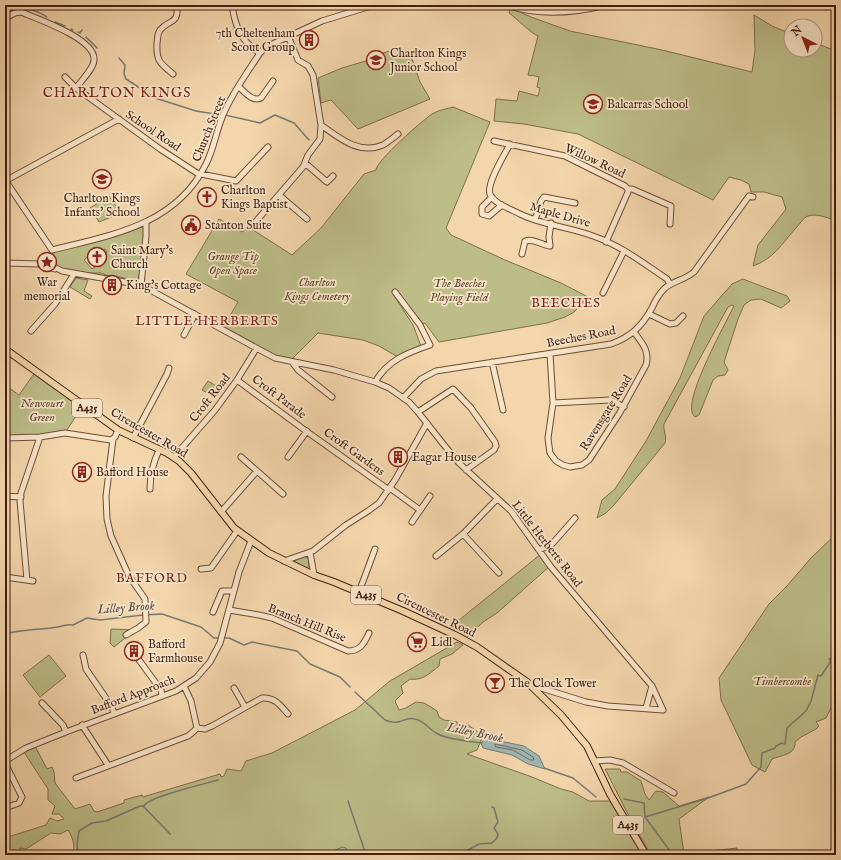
<svg xmlns="http://www.w3.org/2000/svg" width="841" height="860" font-family="'IM FELL English',serif">
	<rect width="100%" height="100%" fill="#f4d6ac"/>
	<filter id="stains"><feTurbulence type="fractalNoise" baseFrequency=".005" numOctaves="4"/><feColorMatrix values="0 0 0 0 .2 0 0 0 0 .09 0 0 0 0 .02 0 0 0 .5 -.17"/></filter>
	<radialGradient id="worn" r=".72"><stop offset=".6" stop-color="#630" stop-opacity="0"/><stop offset="1" stop-color="#630" stop-opacity=".3"/></radialGradient>
	<path fill="#bdbd88" stroke="#7f6e4c" fill-rule="evenodd" d="M510 8 518 11 531 17 570 31 662 50 752 72 755 50 754 15 772 26 791 34V50H815V43L836 51V188L835 191 836 194V221C829 218 816 213 808 216 803 218 799 225 795 229 782 244 773 259 753 266L758 245 786 209 782 197 764 192H751L749 184 741 180 729 177 713 200 578 134 524 124 494 121 496 99 517 101 519 91 538 96 540 88 537 87 539 77 532 75 531 76 528 75 538 36C532 34 516 18 509 13Z
		M392 50 395 58 410 53 420 82 430 99 358 129 331 100 321 103 318 78 342 68 369 60 372 68 384 63 381 54Z
		M453 107 490 122 446 228 451 235 505 260 561 283 588 297 574 312 565 317 547 323 439 342 425 323 423 324 397 291 393 294 413 325 421 346 398 357 379 346 363 340 318 333 293 358 292 362 275 358 222 329 238 302 186 274 219 219 242 232 248 227 250 228 292 255 321 228 364 174 376 170C376 161 423 120 432 114 438 110 447 109 453 107Z
		M109 196 121 213 99 222 90 208Z
		M143 227 145 228 139 278 135 281 120 277 108 276 101 273H87L57 268C53 263 51 259 53 252ZM97 248 98 250 101 248 103 250 105 249 107 252 104 255 107 259 103 262 102 261 92 269 84 260 95 251 94 250Z
		M76 278 88 280 84 291 92 296 90 299 70 287Z
		M743 279 787 296 790 301 781 308 761 299 751 300 744 305 738 319 724 362 728 370 725 375 718 376 713 380 699 415 695 417C694 416 692 414 692 412 687 393 724 326 734 306L732 305 728 307 664 424C663 431 667 436 665 443L614 505 606 513 597 518 602 500 615 489 646 441 680 378 704 316 732 284Z
		M36 371 83 405 65 433 5 438V385L19 395Z
		M208 381 218 387 214 393 216 395 214 397 202 390Z
		M836 534V698L826 718 816 722 819 726 816 729 801 737 795 742C796 755 781 755 772 759L765 772 752 765 744 748 721 700 719 678 769 604 786 587 811 558Z
		M541 554 550 566 497 613 483 622 466 638 448 629Z
		M303 556 308 558 309 566 307 569 294 563 293 561 296 558Z
		M111 629 135 630 114 647 110 643Z
		M457 642 463 645 452 654 440 659 439 666C429 674 422 681 410 679L401 686 403 693 395 701 399 710 406 708 416 702 424 703 431 707 437 711 439 717 444 720 457 722 459 726 467 724 483 736 477 750 467 754 532 777 561 789 573 792 589 801H614L645 855H72C76 846 73 838 68 830L60 834 51 833 26 849 20 848 19 854 7 855 5 853V836L8 837 46 825 50 818 57 821 64 819 59 814H52L55 806 48 800V789L24 752 35 746 47 769 52 767 54 772 55 783 75 809 90 804 94 811 97 812 124 803V800L142 795 143 797 220 774 221 777 224 776 227 769 241 771 246 761 272 753 355 710 390 681Z
		M49 655 66 676 40 697 23 675Z
		M605 769H620L621 772H627L641 781 645 794 649 800 656 791 663 792 679 806 709 797 679 819 684 854 737 848V855H651L633 824Z"/>
	<path fill="#9fb7b3" stroke="#797a71" d="M485 738 524 746 539 756 545 769 528 764 512 755 483 748 481 743Z
		M342 847 346 848 350 855H324Z"/>
	<g fill="none" stroke-linecap="round" stroke-linejoin="round">
		<path stroke="#706a61" stroke-width="1" d="M495 744 522 750 533 757 534 760H530L513 750 496 747Z"/>
		<path stroke="#797a71" stroke-width="1.5" d="M8 5 9 10 8 15
			M26 9C34 10 40 12 47 17
			M9 10 20 8
			M34 10 36 5
			M55 22 65 26
			M71 29 73 30
			M78 32 80 33 82 30
			M86 37 97 48
			M119 58 125 65 124 74 126 79 155 98 196 111 221 115
			M225 115 260 123 275 115 294 123 309 140
			M5 634C23 629 40 630 58 627 64 626 66 624 73 625L87 618 100 620 143 615 162 614 201 627 214 638H220
			M223 638H229L244 645 252 642 297 651 310 664 340 677 350 687
			M355 692 385 720C401 727 403 716 415 719 423 720 429 729 436 733 447 740 469 741 482 743
			M544 768 573 778 596 797
			M624 799 644 803 645 817 673 855
			M348 801 366 855
			M144 806C147 797 205 784 218 780
			M645 817 708 798 746 784 761 767 762 753 775 748 776 746 782 743 785 744 787 728 806 711 811 701 818 675 821 676 831 661 829 659 836 655
			M78 855 77 844 79 831 92 823 106 821 140 806H143L170 834
			M459 855 479 844 492 843 497 838 498 834 494 828 498 822 494 808 492 807"/>
		<defs>
			<path id="minor" d="M151 5 177 7
				M232 5C235 26 241 42 260 53
				M506 5C538 16 574 13 606 5
				M5 18 15 13 21 12C38 19 96 39 94 60 94 68 81 81 76 88
				M288 36 298 60 308 66 313 75 321 125C339 138 359 155 383 145 388 142 393 138 398 134
				M173 74C160 63 156 61 157 43 158 38 157 34 160 30 168 20 179 24 177 7L185 5
				M65 77 76 88 160 149 200 175
				M239 87C245 92 252 102 261 98L273 81
				M494 141 565 156 625 186 628 189H632L671 206 670 224
				M510 144C505 154 486 184 490 194 494 204 511 209 520 214 542 225 570 227 593 236 620 245 643 263 667 279L670 284
				M305 163 327 182 333 176
				M201 174 236 181 268 147
				M5 180 52 250
				M5 181 119 119
				M279 195 307 219
				M492 197 482 207V214L489 216 502 205
				M535 220 541 201 544 197 575 203
				M252 226 303 167 308 155 320 139 321 125
				M606 242 628 192V189
				M52 250C112 235 176 225 206 164 214 149 216 131 223 115 232 93 247 73 260 53L266 47 322 21 374 5
				M522 254 525 241C534 238 541 245 550 246L549 237 551 223
				M48 256C50 264 54 268 62 271L141 285 260 350 275 358 334 370 375 382 389 388 409 402 418 412 444 445 459 463 511 511 551 567 652 686 663 710
				M5 263 39 264 55 269
				M141 285 146 237V223
				M603 293 624 251
				M649 314 670 324 676 323 683 316
				M31 331 55 304 74 274
				M184 335 195 314
				M550 354 553 403 548 438 549 446 550 453 556 461 563 465 570 467 582 465 589 460 619 414 646 365C650 351 642 343 634 332
				M292 362 298 370 332 397
				M492 362 503 410
				M237 380 306 431 389 490
				M375 382C388 360 407 353 430 345L420 325 395 292
				M403 398 421 379 436 371 611 344C631 337 642 326 652 308 655 301 659 294 664 289 672 281 685 280 694 272L749 196 753 197
				M553 403 610 400 624 407
				M418 412 453 389 471 408 495 442 496 446 494 450 466 470
				M5 438 40 437 65 433 111 440 115 437 118 430
				M133 438 167 374 169 368
				M113 439 106 496 107 519 111 536 129 576 145 599 146 622 138 628 126 635
				M174 457 215 410 237 380 256 349
				M241 457 283 494
				M288 457 307 431
				M390 488 420 510
				M150 489C150 474 153 463 159 450
				M5 496 21 497
				M221 512 257 471
				M412 522 430 496
				M463 534 499 573
				M539 550 552 544 575 518
				M310 552 314 575
				M436 556 463 534 497 499
				M284 561 313 551 346 525 368 511 379 503 395 480 427 423
				M201 569 211 568 237 531
				M5 577 33 581
				M27 580 20 501 21 493 40 437
				M359 592 375 549
				M229 610 259 615 272 618 348 651C360 651 364 644 369 633
				M213 612 222 591H233
				M83 655 86 669 112 707 114 713
				M139 660 161 690 162 696
				M234 688 245 707
				M535 690 538 688H541L586 702 608 706 663 710
				M42 703 63 725 66 732
				M646 708 652 686
				M82 725 108 765
				M197 728 205 729 212 726 262 698C275 697 280 705 288 714
				M5 761 26 748 66 732 176 691 196 678 210 662 220 643 239 572 251 541
				M595 761 610 760 623 763 674 793
				M5 763 22 797 19 803 5 808
				M76 778 188 736 193 732 197 728 191 701 184 686"/>
			<path id="major" d="M5 349 118 430 167 453 179 461 191 473 234 528 269 553 314 575 334 582 403 611 455 635 477 647 527 682 561 715 587 746 610 794 646 855"/>
		</defs>
		<use href="#minor" stroke="#6e4c36" stroke-width="7"/>
		<use href="#major" stroke="#411e0f" stroke-width="8"/>
		<use href="#minor" stroke="#f8e4c9" stroke-width="5"/>
		<use href="#major" stroke="#f4d6ac" stroke-width="6"/>
	</g>
	<defs>
		<symbol id="building-ring" viewBox="-11 -11 22 22"><circle r="9.5" fill="#f8e4c9" stroke="#8f2418" stroke-width="1.5"/><path d="M-4-6H4V6H1V3H-1V6H-4ZM-2.5-4.3h1.7v1.8h-1.7ZM.8-4.3h1.7v1.8H.8ZM-2.5-1h1.7V.8h-1.7ZM.8-1h1.7V.8H.8Z" fill="#8f2418"/></symbol>
		<symbol id="school-ring" viewBox="-11 -11 22 22"><circle r="9.5" fill="#f8e4c9" stroke="#8f2418" stroke-width="1.5"/><path d="M0-5L7-2L0 1L-7-2ZM-4 1L0 2.5L4 1V4Q0 6-4 4Z" fill="#8f2418"/></symbol>
		<symbol id="church-ring" viewBox="-11 -11 22 22"><circle r="9.5" fill="#f8e4c9" stroke="#8f2418" stroke-width="1.5"/><path d="M-1.2-6h2.4v3.5h3.3v2.4h-3.3V6h-2.4V-.1h-3.3v-2.4h3.3Z" fill="#8f2418"/></symbol>
		<symbol id="civic-ring" viewBox="-11 -11 22 22"><circle r="9.5" fill="#f8e4c9" stroke="#8f2418" stroke-width="1.5"/><path d="M-.6-6.5H3V-4.5H.6V-3L4-1V1h2V6H-6V1h2V-1L-.6-3ZM-1.2 2.5V6h2.4V2.5Z" fill="#8f2418"/></symbol>
		<symbol id="sight-ring" viewBox="-11 -11 22 22"><circle r="9.5" fill="#f8e4c9" stroke="#8f2418" stroke-width="1.5"/><path d="M0-6L1.8-2.2L6-1.7L2.9 1.2L3.7 5.4L0 3.3L-3.7 5.4L-2.9 1.2L-6-1.7L-1.8-2.2Z" fill="#8f2418"/></symbol>
		<symbol id="supermarket-ring" viewBox="-11 -11 22 22"><circle r="9.5" fill="#f8e4c9" stroke="#8f2418" stroke-width="1.5"/><path d="M-6-5.5h2.5l.6 2H6L4.5 2H-2.5L-4.4-4H-6ZM-1.5 3.2a1.3 1.3 0 1 0 .1 0ZM3 3.2a1.3 1.3 0 1 0 .1 0Z" fill="#8f2418"/></symbol>
		<symbol id="bar-ring" viewBox="-11 -11 22 22"><circle r="9.5" fill="#f8e4c9" stroke="#8f2418" stroke-width="1.5"/><path d="M-6-5H6L.8 .8V4.5H3.5V6h-7V4.5H-.8V.8Z" fill="#8f2418"/></symbol>
	</defs>
	<g fill-rule="evenodd">
		<use href="#building-ring" x="298" y="29" width="22" height="22"/>
		<use href="#school-ring" x="365" y="49" width="22" height="22"/>
		<use href="#school-ring" x="582" y="93" width="22" height="22"/>
		<use href="#school-ring" x="91" y="168" width="22" height="22"/>
		<use href="#church-ring" x="196" y="186" width="22" height="22"/>
		<use href="#civic-ring" x="180" y="214" width="22" height="22"/>
		<use href="#church-ring" x="86" y="246" width="22" height="22"/>
		<use href="#sight-ring" x="36" y="251" width="22" height="22"/>
		<use href="#building-ring" x="101" y="274" width="22" height="22"/>
		<use href="#building-ring" x="387" y="446" width="22" height="22"/>
		<use href="#building-ring" x="71" y="461" width="22" height="22"/>
		<use href="#supermarket-ring" x="406" y="631" width="22" height="22"/>
		<use href="#building-ring" x="123" y="640" width="22" height="22"/>
		<use href="#bar-ring" x="484" y="672" width="22" height="22"/>
	</g>
	<g text-anchor="middle" dominant-baseline="central" stroke-width="3.5" stroke-linejoin="round" paint-order="stroke">
		<g fill="#f8e4c9" stroke="#785947" stroke-width="1">
			<rect x="72" y="399" width="30" height="18" rx="3"/>
			<rect x="351" y="586" width="30" height="18" rx="3"/>
			<rect x="613" y="816" width="30" height="18" rx="3"/>
		</g>
		<g font-size="11" font-weight="bold" fill="#411e0f">
			<text x="87" y="408">A435</text>
			<text x="366" y="595">A435</text>
			<text x="628" y="825">A435</text>
		</g>
		<g font-size="12" fill="#411e0f" stroke="#f8e4c9" text-anchor="start">
			<text x="295" y="33" text-anchor="end">7th Cheltenham<tspan x="295" dy="14">Scout Group</tspan></text>
			<text x="390" y="53">Charlton Kings<tspan x="390" dy="14">Junior School</tspan></text>
			<text x="607" y="104">Balcarras School</text>
			<text x="221" y="190">Charlton<tspan x="221" dy="14">Kings Baptist</tspan></text>
			<text x="102" y="198" text-anchor="middle">Charlton Kings<tspan x="102" dy="14">Infants' School</tspan></text>
			<text x="205" y="225">Stanton Suite</text>
			<text x="111" y="250">Saint Mary's<tspan x="111" dy="14">Church</tspan></text>
			<text x="47" y="282" text-anchor="middle">War<tspan x="47" dy="14">memorial</tspan></text>
			<text x="126" y="285">King's Cottage</text>
			<text x="412" y="457">Eagar House</text>
			<text x="96" y="472">Bafford House</text>
			<text x="431" y="642">Lidl</text>
			<text x="148" y="644">Bafford<tspan x="148" dy="14">Farmhouse</tspan></text>
			<text x="509" y="683">The Clock Tower</text>
		</g>
		<g font-size="12" fill="#411e0f" stroke="#f8e4c9">
			<text transform="translate(209 129) rotate(-68)">Church Street</text>
			<text transform="translate(153 131) rotate(34)">School Road</text>
			<text transform="translate(595 161) rotate(25)">Willow Road</text>
			<text transform="translate(560 215) rotate(16)">Maple Drive</text>
			<text transform="translate(581 337) rotate(-11)">Beeches Road</text>
			<text transform="translate(279 397) rotate(37)">Croft Parade</text>
			<text transform="translate(210 398) rotate(-52)">Croft Road</text>
			<text transform="translate(606 413) rotate(-58)">Ravensgate Road</text>
			<text transform="translate(149 433) rotate(30)">Cirencester Road</text>
			<text transform="translate(354 452) rotate(36)">Croft Gardens</text>
			<text transform="translate(547 544) rotate(52)">Little Herberts Road</text>
			<text transform="translate(436 615) rotate(26)">Cirencester Road</text>
			<text transform="translate(307 623) rotate(22)">Branch Hill Rise</text>
			<text transform="translate(133 695) rotate(-21)">Bafford Approach</text>
		</g>
		<g font-size="12" font-style="italic" fill="#60462d" stroke="#f8e4c9">
			<text x="233" y="256">Grange Tip<tspan x="233" dy="14">Open Space</tspan></text>
			<text x="317" y="282">Charlton<tspan x="317" dy="14">Kings Cemetery</tspan></text>
			<text x="459" y="283">The Beeches<tspan x="459" dy="14">Playing Field</tspan></text>
			<text x="42" y="403">Newcourt<tspan x="42" dy="14">Green</tspan></text>
			<text x="782" y="681">Timbercombe</text>
		</g>
		<g font-size="13" letter-spacing="1" fill="#7a1f14" stroke="#f8e4c9">
			<text x="566" y="303">BEECHES</text>
			<text x="207" y="321">LITTLE HERBERTS</text>
			<text x="152" y="578">BAFFORD</text>
		</g>
		<g font-size="13" font-style="italic" fill="#5d4c40" stroke="#f8e4c9">
			<text transform="translate(126 608) rotate(-4)">Lilley Brook</text>
			<text transform="translate(475 733) rotate(12)">Lilley Brook</text>
		</g>
		<g font-size="14" letter-spacing="1" fill="#7a1f14" stroke="#f8e4c9">
			<text x="117" y="93">CHARLTON KINGS</text>
		</g>
	</g>
	<rect width="841" height="860" fill="none" stroke="#f4d6ac" stroke-width="20"/>
	<rect x="6" y="6" width="829" height="848" fill="none" stroke="#411e0f" stroke-width="2"/>
	<rect x="10" y="10" width="821" height="840" fill="none" stroke="#411e0f"/>
	<g transform="translate(803 38) rotate(318)"><circle r="19" fill="#f8e4c9" stroke="#af957f"/>
	<path d="M0-3L7 15L0 10L-7 15Z" fill="#8f2418"/>
	<text y="-6" font-size="11" font-weight="bold" text-anchor="middle" fill="#411e0f">N</text>
	</g>
	<rect width="100%" height="100%" filter="url(#stains)"/>
	<rect width="100%" height="100%" fill="url(#worn)"/>
</svg>
